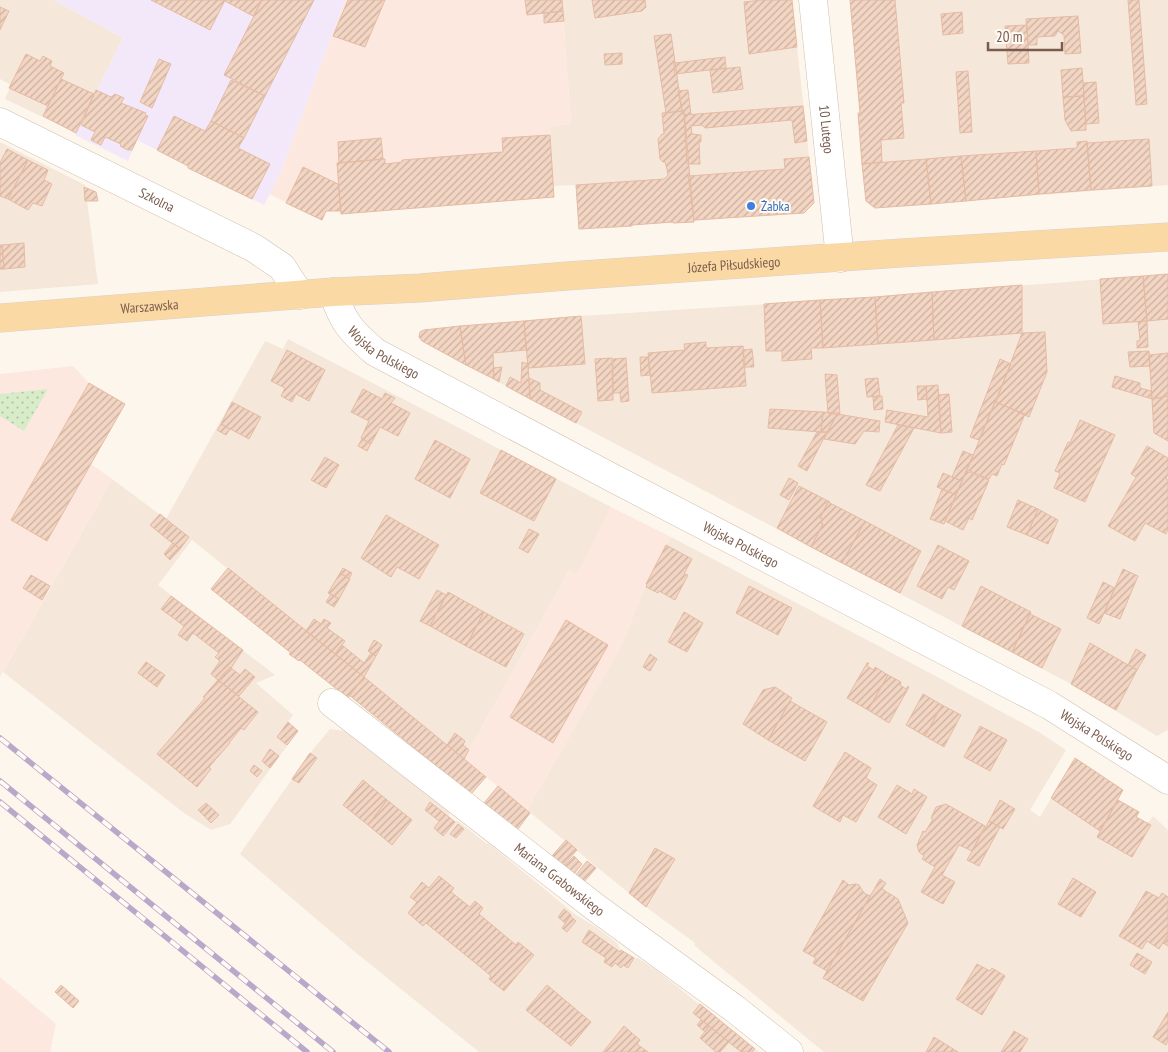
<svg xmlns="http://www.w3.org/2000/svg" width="1168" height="1052" font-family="'PT Sans Narrow',sans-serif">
	<defs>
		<pattern id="grass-dots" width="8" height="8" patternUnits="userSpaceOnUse" patternTransform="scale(1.25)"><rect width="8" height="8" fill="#d8ecc9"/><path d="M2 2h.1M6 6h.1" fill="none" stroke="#b4c2a5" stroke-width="1.8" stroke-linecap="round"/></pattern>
		<pattern id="building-hatch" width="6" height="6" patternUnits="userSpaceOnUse" patternTransform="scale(1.25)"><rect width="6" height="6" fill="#f3d5c3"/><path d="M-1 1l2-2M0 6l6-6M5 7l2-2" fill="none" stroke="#cab0a1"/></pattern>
	</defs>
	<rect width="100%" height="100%" fill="#fdf6ec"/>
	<path fill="#f5e8da" d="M0 0H54L123 38 76 133 5 99 11 85 0 79Z
		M562 0H792L814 203 804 213 579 229 576 185 553 186 550 126 571 124Z
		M850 0H1168V185L875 208 866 201 858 113H860Z
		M0 142 85 185 98 284 0 292Z
		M1168 274V730L1157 736 1071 684 466 365 422 341 419 337 420 332 424 330 581 316 875 297Z
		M288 339 611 507 577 575 569 571 464 759 192 540 158 585 275 675 256 683 293 715 288 722 298 731 230 824 211 830 184 813 3 672 112 479 166 519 265 341 283 349Z
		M671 537 930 673 1039 732 1066 750 1030 810 1040 817 1075 758 1123 790 1118 800 1139 812 1137 817 1148 823 1153 816 1167 829 1168 831V1052H824L719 966 694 945 695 943 646 907 527 810 620 648 646 584Z
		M330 729 345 731 450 811 449 816 455 821H458L487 844 488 843 576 915 596 927 617 943 621 950 634 958H638L659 972 759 1052H479L355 952 240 854 310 753Z"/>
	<path fill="#fde8e0" d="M345 0H562L571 124 550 126 554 197 341 214 340 211H326L322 220 269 194 281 172Z
		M73 366 89 383 125 404 91 464 112 479 0 677V374Z
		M611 507 671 537 646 584 620 648 527 810 464 759 569 571 577 575Z
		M0 977 56 1024 50 1052H0Z"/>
	<path fill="#f3e8fa" d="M345 0 281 172 264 205 188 168V166L137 140 128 161 75 135 123 38 54 0Z"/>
	<path fill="url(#grass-dots)" d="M48 389 24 431 0 416V394Z"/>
	<path fill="url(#building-hatch)" stroke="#e6bba3" d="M151 0H225L210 30Z
		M225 0H262L253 16 225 1Z
		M262 0H314L265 96 224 75Z
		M348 0H385L365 47 333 36Z
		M525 0H562L563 11 527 15Z
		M592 0H645L646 7 642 11 595 18Z
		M761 0H792L797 47 749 54 744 2Z
		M850 0H895L904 103H901L904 138 881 140 882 162 862 164 858 113H860Z
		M1128 0H1139L1147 104 1136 105Z
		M0 7 9 11 0 30Z
		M563 11 564 21 544 23V13Z
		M962 12 963 33 943 35 941 14Z
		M1078 16 1081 53 1065 54 1064 35 1058 31 1055 36 1037 37V45H1028L1026 19Z
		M1027 25 1029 63 1008 64 1005 26Z
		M671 34 682 111 666 113 654 36Z
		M622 53V64L605 65 604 54Z
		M26 54 40 61 43 56 52 61 50 66 64 73 48 106 9 88Z
		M725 57 726 68 675 74 674 63Z
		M159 59 171 64 152 108 140 102Z
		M740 67 743 89 713 93 710 70Z
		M1082 68 1084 96 1063 97 1061 70Z
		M968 71 972 132 960 133 956 72Z
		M61 79 94 94 76 133 43 116Z
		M231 80 265 96 244 138 211 121Z
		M1096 82 1099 123 1086 124 1083 83Z
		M96 90 111 97 115 94 124 98 121 103 146 113 145 115 148 116 132 150H128L120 146 121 144 105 137 101 145 91 140 95 132 81 125Z
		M688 90 691 114 684 115V111H682L678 91Z
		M1084 96 1086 130 1071 131 1065 120 1063 97Z
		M803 106 807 141 795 143 792 120 705 128 702 125 691 126 692 134 701 135V142H699L700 164H687L684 115Z
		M684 111 694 222 673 223V222L632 225V226L579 229 576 185 664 179 668 175 667 169 665 162H663L660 159 658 139 662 134H664L662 113Z
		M174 116 205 131 211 121 244 138 238 148 270 164 252 199 188 168V166L157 150Z
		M550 135 554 197 341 214 337 163 385 159V164L402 162V160L503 152 502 138Z
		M381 138 383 159 339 163 338 142Z
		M1149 139 1152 186 1091 190 1087 143Z
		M1087 141 1091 190 1039 194 1036 151 1077 148V142Z
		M7 149 28 160 8 199 0 196V163Z
		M1036 151 1039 194 966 201 961 156Z
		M961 156 966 201 931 204 926 159Z
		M809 157 814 203 804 213 694 220 688 176 785 169 784 159Z
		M926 159 931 204 875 208 866 201 862 164Z
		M28 160 48 170 44 180 52 184 42 206 33 203 28 210 8 199Z
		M303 167 338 184 341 211H326L322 220 286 203Z
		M84 187 96 192 98 201H85Z
		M24 243 25 267 4 269 2 245Z
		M0 245H2L4 269H0Z
		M1168 274V319L1147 321 1143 276Z
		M1143 276 1147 321 1103 324 1100 279Z
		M1022 285V333L934 340 932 292Z
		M932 292 934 340 878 344 875 297Z
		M875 297 878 344 823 348 820 300Z
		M820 300 823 348H811L812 359 782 361V351H766L764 304Z
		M581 316 585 364 528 368 524 321Z
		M524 321 526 350 493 353 494 379 466 365 460 326Z
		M1147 321 1148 347 1137 348V341L1140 340 1138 322Z
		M460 326 466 365 422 341 419 337 420 332 424 330Z
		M1045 332 1047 372 1029 417 996 402 1022 333Z
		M706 342V348L743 346 746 386 652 393 648 353 685 350 684 344Z
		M752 349 754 367H744L743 350Z
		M287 350 325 370 309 401 296 394 292 402 281 396 285 388 271 381Z
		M1149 351 1150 366 1130 367 1128 352Z
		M1168 353V396L1152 399 1149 355Z
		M640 357H648L650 375 641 376Z
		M612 358 613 400 598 401 595 359Z
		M626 358 629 401 621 402 620 393H613V359Z
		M1000 359 1011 364 979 440 970 437Z
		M522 362 528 364 530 399 506 386 510 377 521 383Z
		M502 367 499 382 494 379 493 368Z
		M825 374 837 375 840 415 828 413Z
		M1115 376 1140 383V388L1151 391 1152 399 1112 387Z
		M529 378 540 383V390L582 412 576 423 530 399Z
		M878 378 880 396 867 397 865 379Z
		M89 383 125 404 47 541 11 520Z
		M938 385 941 433 885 422 887 410 928 417 926 386Z
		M917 386H926L927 399 918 400Z
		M363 389 382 399 385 393 395 398 391 403 410 413 398 436 380 427 371 444 361 438 369 421 351 412Z
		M949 394 952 432 941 433 938 395Z
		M882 396 883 409 874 410 873 397Z
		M1168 396V441L1154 433 1152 399Z
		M232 402 261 417 249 439 221 424Z
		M995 402 1025 414 1004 465 1002 464 997 476 992 474 989 479 967 470Z
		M770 409 823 412 821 432 768 428Z
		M823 412 838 413 827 432H821Z
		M837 414 880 421 879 432 864 431 855 444 824 439Z
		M1080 420 1115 435 1085 502 1054 488 1060 473 1055 471 1068 442 1070 443Z
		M221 424 230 429 226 435 217 430Z
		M898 425 914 428 880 491 866 485Z
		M817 432H827L807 471 798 466Z
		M362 439 371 443 367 451 358 446Z
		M435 440 470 459 450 498 415 479Z
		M1147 446 1168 458V474L1166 479 1168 480V529L1166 534 1145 523 1135 541 1108 526 1136 477 1131 474Z
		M501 450 556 479 534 521 480 493Z
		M963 451 973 455 962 481 952 477Z
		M325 457 339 465 326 488 311 480Z
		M966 471 989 480 972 520 969 518 963 530 945 521Z
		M943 473 962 481 956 495 937 487Z
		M789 478 798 483 789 500 780 495Z
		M799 486 830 502H828L820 518 823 519 821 523 823 524 811 547 777 528Z
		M942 489 956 495 944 524 930 519Z
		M1018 500 1038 509 1027 535 1007 527Z
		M828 502 865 521 842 563 811 547 823 524 821 523 823 519 820 518Z
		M1038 509 1058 520 1048 544 1027 535Z
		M160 514 171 523 162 535 150 525Z
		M386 515 439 545 419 579 397 567 391 577 361 558Z
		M865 521 921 551 900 593 842 563Z
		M171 523 189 537 180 549 162 535Z
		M529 529 539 534 528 553 519 548Z
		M173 543 180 549 170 560 164 554Z
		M666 545 692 559 684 574 688 575 675 600 659 591 658 593 646 587 647 585 646 584Z
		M938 545 969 561 954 590 948 587 942 599 917 586Z
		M228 568 364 677 348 698 300 660 299 661 289 654 291 653 211 589Z
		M343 568 352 573 349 579 340 573Z
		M1123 569 1138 576 1120 619 1104 613Z
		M340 573 350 579 339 599 328 593Z
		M31 575 50 586 42 600 23 588Z
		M1103 582 1115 588 1099 624 1087 618Z
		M749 586 792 608 778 635 736 613Z
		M981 586 1031 612 1012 652 962 626Z
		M437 590 446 595 430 626 420 621Z
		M448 592 484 612 466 646 430 626Z
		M331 594 339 599 334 607 326 602Z
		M171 596 243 650 231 668 230 667 218 680 211 674 220 661 215 657 219 653 193 633 187 641 178 635 184 626 161 609Z
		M484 612 524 634 506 667 466 646Z
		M684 612 703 623 687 652 668 642Z
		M1030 614 1061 629 1042 668 1012 652Z
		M314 619 321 624 324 619 331 623 327 628 345 641 335 654 306 631Z
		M566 620 608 645 553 743 510 717Z
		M374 640 382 645 376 656 368 651Z
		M1090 643 1137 670 1116 710 1071 684Z
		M342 645 364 663 371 653 376 656 364 677 335 654Z
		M1136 649 1146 655 1137 670 1128 665Z
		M650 654 657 659 650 671 643 667Z
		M146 662 165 675 157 687 138 673Z
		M867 663H869L867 666 874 670 875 667 888 675 868 710 847 698Z
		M230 667 240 675 245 669 255 677 239 696 218 680Z
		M888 675 901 682 900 685 906 689 908 686 909 687 889 723 868 710Z
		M364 677 486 777 471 794 349 695Z
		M218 680 258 712 244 730 241 728 229 743H230L209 767 211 769 197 787 157 754 205 698 203 697Z
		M775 687 792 698 768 740 743 724 763 690Z
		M923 694 942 705 925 736 906 725Z
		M790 701 827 722 805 761 768 740Z
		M942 705 961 715 944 747 925 736Z
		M288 722 298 731 287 745 277 737Z
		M980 726 1007 740 990 771 964 757Z
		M455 733 465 741 463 745 469 750 464 759 447 745Z
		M270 749 279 756 270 768 262 761Z
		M845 752 871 768 866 778 877 785 856 822 843 815 840 822 813 806Z
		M310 753 317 758 299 783 292 779Z
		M1075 758 1123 790 1100 831 1051 798Z
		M254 765 262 771 257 777 250 771Z
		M363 780 387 800 368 825 343 805Z
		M897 785 912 794 914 789 927 797 906 834 878 817Z
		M498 786 530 813 517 830 484 803Z
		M387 800 412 820 392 845 368 825Z
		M1000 800 1015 809 1003 829 989 821Z
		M1118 800 1139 812 1136 817 1151 825 1132 857 1097 837Z
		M430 802 445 814 439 821 425 810Z
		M206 803 219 815 211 823 198 810Z
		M946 804 985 826 972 851 959 845 942 875 955 882 943 904 921 892 935 867 922 859 924 856 919 852 917 845 923 831 925 832 933 819 931 818 936 807Z
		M445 814 455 822 443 836 434 828Z
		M989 821 1000 827 979 866 967 860Z
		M458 824 464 829 456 838 450 834Z
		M566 840 577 850 562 867 551 857Z
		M655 848 675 859 646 907 629 893Z
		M574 856 582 864 573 875 563 867Z
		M587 861 596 868 583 883 575 876Z
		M439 876 454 888 451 892 470 907 475 901 483 908 479 914 516 945 518 942 534 955 504 991 489 979 491 976 479 966 426 923 423 926 408 913 417 902 410 897 422 882 429 888Z
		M1073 878 1096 892 1081 917 1058 904Z
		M880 879 886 883 882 889 898 899 908 923 863 1001 823 978Z
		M843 880 849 885 856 884 859 885 864 893 870 896 827 971 813 963 816 958 803 951Z
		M1146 891 1159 898 1162 893 1168 897V935L1159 949 1147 941 1142 949 1119 936Z
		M564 909 571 915 565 923 558 917Z
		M570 916 576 921 567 932 562 928Z
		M589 930 620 952 621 950 634 958 628 968 623 965 621 968 615 963 612 967 604 962 606 958 582 942Z
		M1168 935V946L1163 943Z
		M1137 953 1152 962 1145 974 1130 965Z
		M977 964 990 971 992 968 1005 976 982 1015 956 999Z
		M61 985 79 1001 73 1008 55 992Z
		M547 985 591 1022 571 1046 526 1010Z
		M700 1004 755 1049 752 1052H741L693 1013Z
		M1168 1012V1041L1166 1045 1153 1037Z
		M701 1020 709 1026 705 1032 697 1025Z
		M624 1026 640 1040 637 1044 648 1052H603Z
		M709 1026 729 1042 720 1052H716L700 1038Z
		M1014 1031 1028 1039 1020 1052H1001Z
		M934 1037 958 1052H926Z"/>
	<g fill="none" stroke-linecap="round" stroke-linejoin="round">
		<defs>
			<g id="minor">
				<path id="s1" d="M813 0 840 258"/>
				<path id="s2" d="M0 122 254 248 282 267 300 295"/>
				<path id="s3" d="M333 292C343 323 351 331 375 352L607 475 1049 705 1168 780"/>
				<path id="s4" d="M332 703 595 907 735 1009 789 1052"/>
			</g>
			<g id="major">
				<path id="s5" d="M0 318 333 292 420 288 567 276 901 253 1168 237"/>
			</g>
		</defs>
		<use href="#minor" stroke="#d1beb0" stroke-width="29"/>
		<use href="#major" stroke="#dad1cd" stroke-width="29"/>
		<use href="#minor" stroke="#fff" stroke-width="28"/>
		<use href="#major" stroke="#fbd9a5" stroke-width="28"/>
		<defs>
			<path id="rail" d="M0 738 389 1052
				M0 781 333 1052
				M0 802 307 1052"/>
		</defs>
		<use href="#rail" stroke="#b9a8c9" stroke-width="5.5"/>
		<use href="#rail" stroke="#fffaf3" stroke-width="4" stroke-dasharray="11" stroke-linecap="butt"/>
	</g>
	<circle fill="#3f7fe0" stroke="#fffaf3" stroke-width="2" cx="751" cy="206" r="5"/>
	<g text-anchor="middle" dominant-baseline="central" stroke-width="4" stroke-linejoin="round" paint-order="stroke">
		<g font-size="14" fill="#7a5c4d" stroke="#fffaf3">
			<text stroke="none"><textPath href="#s1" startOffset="130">10 Lutego</textPath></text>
			<text stroke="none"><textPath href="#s2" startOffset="175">Szkolna</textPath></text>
			<text stroke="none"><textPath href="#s5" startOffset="736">Józefa Piłsudskiego</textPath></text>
			<text stroke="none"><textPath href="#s5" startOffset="150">Warszawska</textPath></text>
			<text stroke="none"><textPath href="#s3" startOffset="82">Wojska Polskiego</textPath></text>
			<text stroke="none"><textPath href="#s3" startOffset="488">Wojska Polskiego</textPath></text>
			<text stroke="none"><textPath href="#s3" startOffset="892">Wojska Polskiego</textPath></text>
			<text stroke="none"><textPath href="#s4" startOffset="288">Mariana Grabowskiego</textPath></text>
		</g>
		<g font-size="14" fill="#366cbe" stroke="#fffaf3" text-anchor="start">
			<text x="761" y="206">Żabka</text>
		</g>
	</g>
	<path d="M988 42v8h74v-8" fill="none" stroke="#7a5c4d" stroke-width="2.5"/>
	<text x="996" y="42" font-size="15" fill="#7a5c4d" stroke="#fffaf3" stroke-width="4" paint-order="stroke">20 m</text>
</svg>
